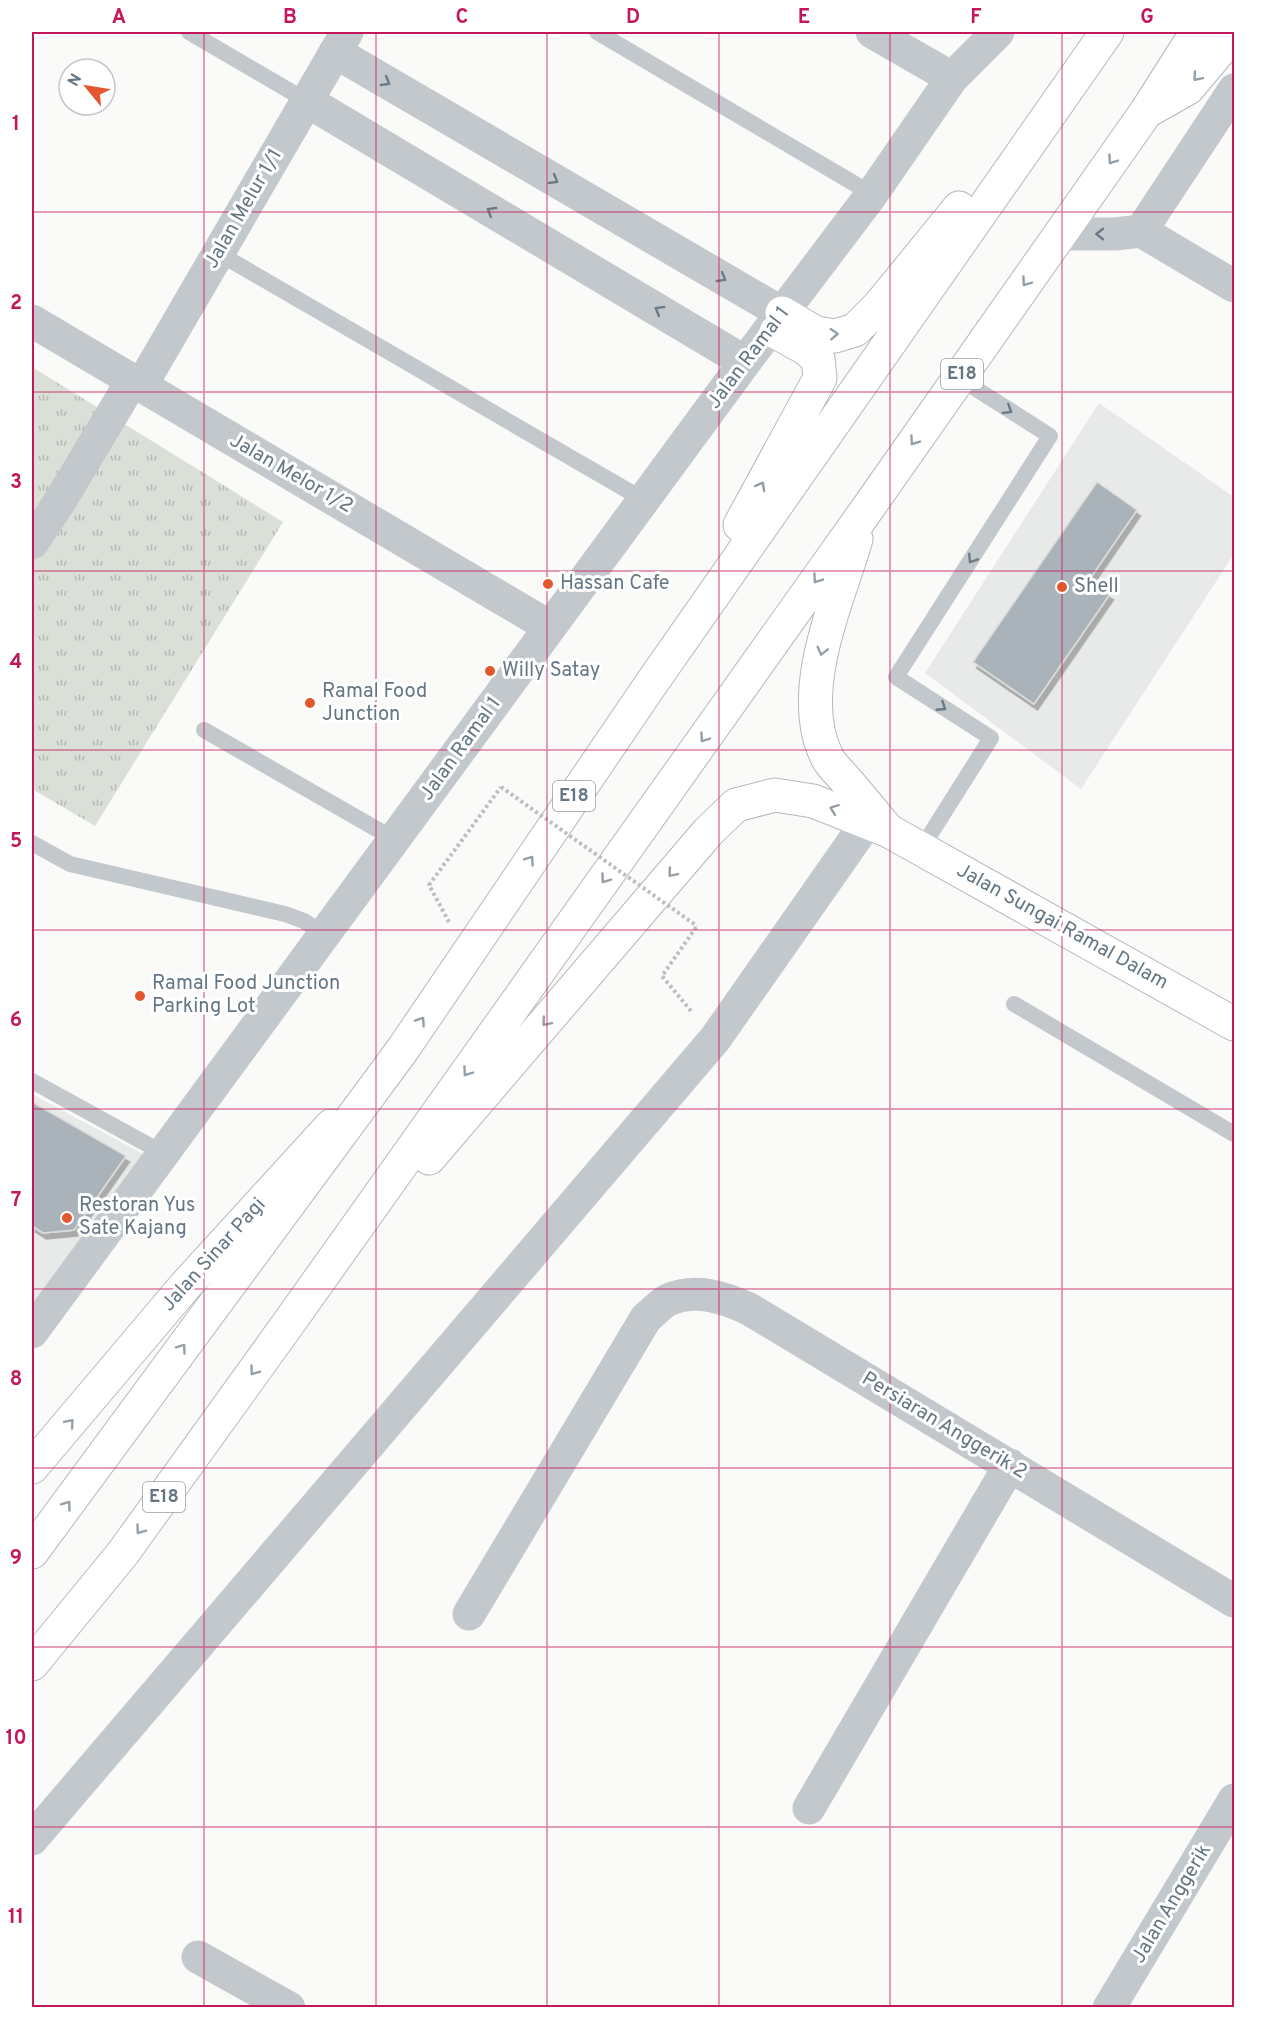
<svg xmlns="http://www.w3.org/2000/svg" width="1266" height="2039" font-family="Overpass,sans-serif">
	<defs>
		<pattern id="park-tufts" width="24" height="20" patternUnits="userSpaceOnUse" patternTransform="scale(1.5)"><rect width="24" height="20" fill="#dadfd7"/><path d="M3 7l-1-3M5 7V3M7 7l1-3M15 17l-1-3M17 17v-4M19 17l1-3" fill="none" stroke="#b4b9b4"/></pattern>
		<filter id="shadow"><feDropShadow dx="3.5" dy="6" stdDeviation="0" flood-color="#0004"/></filter>
	</defs>
	<rect width="100%" height="100%" fill="#fafaf8"/>
	<path fill="#e8e9e9" d="M1099 403 1234 497V554L1081 789 925 673Z
		M32 1094 147 1156 32 1311Z"/>
	<path fill="url(#park-tufts)" d="M32 367 283 522 95 826 32 789Z"/>
	<path fill="#aab3b9" stroke="#dcdcda" stroke-width="1.5" filter="url(#shadow)" d="M1097 482 1137 510 1089 580 1110 594 1034 704 973 662Z
		M32 1102 126 1156 74 1230 43 1233 32 1226Z"/>
	<g fill="none" stroke-linecap="round" stroke-linejoin="round">
		<defs>
			<path id="secondary" d="M889 831 1234 1024
				M32 1467 185 1286 331 1126"/>
			<path id="highway" d="M1151 109 1188 88 1234 33
				M782 313 816 333 835 336 855 330 879 306 959 208
				M740 525 820 378 818 359 805 348 776 332
				M856 539C837 604 795 692 827 757 830 764 838 771 844 778 858 794 872 811 885 827
				M429 1158 708 832 736 805 775 795 813 801 889 831
				M32 1552 403 1049 651 684 1107 32
				M32 1664 123 1553 288 1324 863 515 1146 112 1197 32"/>
		</defs>
		<use href="#secondary" stroke="#b3babf" stroke-width="35"/>
		<use href="#highway" stroke="#b4b9bd" stroke-width="35"/>
		<path stroke="#bbbfc2" stroke-width="4" stroke-dasharray="3 3" stroke-linecap="butt" d="M449 922 429 885 501 787
			M691 1011 662 976 697 926"/>
		<path stroke="#c3c8cc" stroke-width="16" d="M189 32 307 101
			M597 32 872 194
			M218 253 644 500
			M204 730 394 839
			M32 843 70 864 285 914 304 921 324 934
			M921 849 991 738 896 677 1050 436 959 378
			M1014 1004 1234 1134
			M32 1081 163 1153"/>
		<path stroke="#c3c8cc" stroke-width="33" d="M872 32 952 78
			M335 52 782 313
			M307 101 745 362
			M1141 231 1234 90
			M1141 231 1234 286
			M1060 234H1115L1141 231
			M32 321 550 627
			M141 386 347 32
			M32 543 60 501 132 381
			M32 1332 745 362 872 194 952 78 998 32
			M469 1614 646 1318C653 1313 660 1304 668 1300 696 1288 723 1297 749 1309L1234 1601
			M809 1808 1010 1465
			M32 1839 715 1039 867 822
			M198 1957 289 2008
			M1109 2008 1234 1800"/>
		<use href="#secondary" stroke="#fff" stroke-width="33"/>
		<use href="#highway" stroke="#fff" stroke-width="33"/>
		<path stroke="#bbbfc2" stroke-width="4" stroke-dasharray="3 3" stroke-linecap="butt" d="M501 787 697 926"/>
	</g>
	<defs><path id="oneway-chevron" d="M-2-3.5L2.5 0L-2 3.5" fill="none" stroke-width="1.6" stroke-linecap="round" stroke-linejoin="round" transform="scale(1.5)"/></defs>
	<g stroke="#939fa8">
		<use href="#oneway-chevron" transform="translate(1197 77) rotate(130)"/>
		<use href="#oneway-chevron" transform="translate(1112 160) rotate(125)"/>
		<use href="#oneway-chevron" transform="translate(1026 282) rotate(125)"/>
		<use href="#oneway-chevron" transform="translate(834 334) rotate(-4)"/>
		<use href="#oneway-chevron" transform="translate(914 441) rotate(125)"/>
		<use href="#oneway-chevron" transform="translate(761 486) rotate(-61)"/>
		<use href="#oneway-chevron" transform="translate(817 579) rotate(125)"/>
		<use href="#oneway-chevron" transform="translate(822 651) rotate(104)"/>
		<use href="#oneway-chevron" transform="translate(704 738) rotate(125)"/>
		<use href="#oneway-chevron" transform="translate(834 809) rotate(-159)"/>
		<use href="#oneway-chevron" transform="translate(530 860) rotate(-55)"/>
		<use href="#oneway-chevron" transform="translate(672 873) rotate(130)"/>
		<use href="#oneway-chevron" transform="translate(605 879) rotate(125)"/>
		<use href="#oneway-chevron" transform="translate(421 1021) rotate(-56)"/>
		<use href="#oneway-chevron" transform="translate(546 1022) rotate(130)"/>
		<use href="#oneway-chevron" transform="translate(467 1072) rotate(125)"/>
		<use href="#oneway-chevron" transform="translate(182 1348) rotate(-54)"/>
		<use href="#oneway-chevron" transform="translate(254 1371) rotate(126)"/>
		<use href="#oneway-chevron" transform="translate(70 1423) rotate(-50)"/>
		<use href="#oneway-chevron" transform="translate(67 1505) rotate(-54)"/>
		<use href="#oneway-chevron" transform="translate(140 1530) rotate(126)"/>
	</g>
	<g stroke="#6a7a87">
		<use href="#oneway-chevron" transform="translate(386 82) rotate(30)"/>
		<use href="#oneway-chevron" transform="translate(554 180) rotate(30)"/>
		<use href="#oneway-chevron" transform="translate(491 211) rotate(-149)"/>
		<use href="#oneway-chevron" transform="translate(1100 234) rotate(-179)"/>
		<use href="#oneway-chevron" transform="translate(722 278) rotate(30)"/>
		<use href="#oneway-chevron" transform="translate(659 310) rotate(-149)"/>
		<use href="#oneway-chevron" transform="translate(1008 410) rotate(32)"/>
		<use href="#oneway-chevron" transform="translate(972 559) rotate(123)"/>
		<use href="#oneway-chevron" transform="translate(942 707) rotate(33)"/>
	</g>
	<path fill="none" stroke="#c2185b" stroke-width="1.5" stroke-opacity="0.55" d="M204 32V2008M376 32V2008M547 32V2008M719 32V2008M890 32V2008M1062 32V2008M32 212H1234M32 392H1234M32 571H1234M32 750H1234M32 930H1234M32 1109H1234M32 1289H1234M32 1468H1234M32 1647H1234M32 1827H1234"/>
	<g fill="#e4572e" stroke="#fff" stroke-width="2">
		<circle cx="548" cy="584" r="6"/>
		<circle cx="1062" cy="587" r="6"/>
		<circle cx="490" cy="671" r="6"/>
		<circle cx="310" cy="703" r="6"/>
		<circle cx="140" cy="996" r="6"/>
		<circle cx="67" cy="1218" r="6"/>
	</g>
	<g text-anchor="middle" dominant-baseline="central" stroke-width="6" stroke-linejoin="round" paint-order="stroke">
		<g fill="#fff" stroke="#939fa8" stroke-width="1.5">
			<rect x="941" y="359" width="42" height="30" rx="4.5"/>
			<rect x="553" y="781" width="42" height="30" rx="4.5"/>
			<rect x="143" y="1482" width="42" height="30" rx="4.5"/>
		</g>
		<g font-size="18" font-weight="bold" fill="#657683">
			<text x="962" y="374">E18</text>
			<text x="574" y="796">E18</text>
			<text x="164" y="1497">E18</text>
		</g>
		<g font-size="20" fill="#657683" stroke="#fff">
			<text transform="translate(244 209) rotate(-60)">Jalan Melur 1/1</text>
			<text transform="translate(749 358) rotate(-53)">Jalan Ramal 1</text>
			<text transform="translate(291 474) rotate(30)">Jalan Melor 1/2</text>
			<text transform="translate(461 749) rotate(-54)">Jalan Ramal 1</text>
			<text transform="translate(1062 927) rotate(29)">Jalan Sungai Ramal Dalam</text>
			<text transform="translate(214 1255) rotate(-48)">Jalan Sinar Pagi</text>
			<text transform="translate(944 1426) rotate(31)">Persiaran Anggerik 2</text>
			<text transform="translate(1172 1904) rotate(-59)">Jalan Anggerik</text>
		</g>
		<g font-size="20" fill="#657683" stroke="#fff" text-anchor="start">
			<text x="560" y="584">Hassan Cafe</text>
			<text x="1074" y="587">Shell</text>
			<text x="502" y="671">Willy Satay</text>
			<text x="322" y="692">Ramal Food<tspan x="322" dy="23">Junction</tspan></text>
			<text x="152" y="984">Ramal Food Junction<tspan x="152" dy="23">Parking Lot</tspan></text>
			<text x="79" y="1206">Restoran Yus<tspan x="79" dy="23">Sate Kajang</tspan></text>
		</g>
	</g>
	<rect width="1266" height="2039" fill="none" stroke="#ffffff" stroke-width="66"/>
	<g transform="translate(87 87) rotate(300)"><circle r="28" fill="#ffffff" stroke="#c1c8cd" stroke-width="1.5"/>
	<path d="M0-4.5L10 22L0 15L-10 22Z" fill="#e4572e"/>
	<text y="-9" font-size="16" font-weight="bold" text-anchor="middle" fill="#657683">N</text>
	</g>
	<rect x="33" y="33" width="1200" height="1973" fill="none" stroke="#c2185b" stroke-width="2"/>
	<g font-size="20" text-anchor="middle" font-weight="bold" fill="#c2185b">
		<text x="119" y="23">A</text>
		<text x="290" y="23">B</text>
		<text x="462" y="23">C</text>
		<text x="633" y="23">D</text>
		<text x="804" y="23">E</text>
		<text x="976" y="23">F</text>
		<text x="1147" y="23">G</text>
		<text x="16" y="130">1</text>
		<text x="16" y="309">2</text>
		<text x="16" y="488">3</text>
		<text x="16" y="668">4</text>
		<text x="16" y="847">5</text>
		<text x="16" y="1026">6</text>
		<text x="16" y="1206">7</text>
		<text x="16" y="1385">8</text>
		<text x="16" y="1564">9</text>
		<text x="16" y="1744">10</text>
		<text x="16" y="1923">11</text>
	</g>
</svg>
